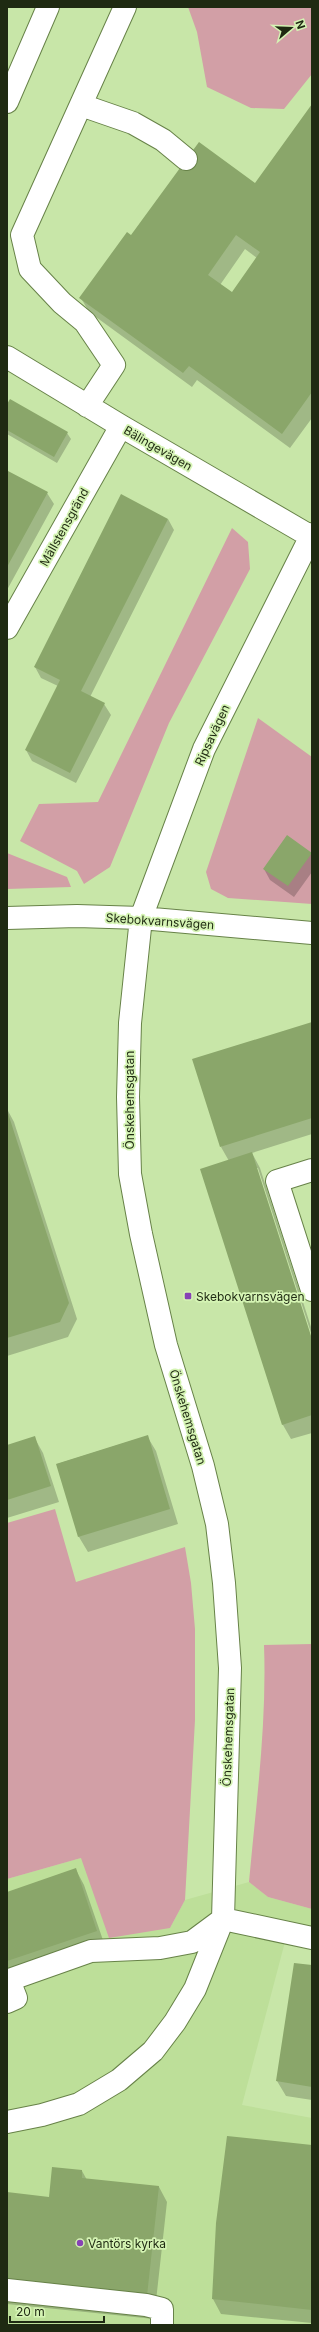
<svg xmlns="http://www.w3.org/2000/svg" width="319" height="2332" font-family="Inter,sans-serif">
	<rect width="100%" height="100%" fill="#c8e6a8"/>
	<path fill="#bddf99" d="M81 1858 170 1928 185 1900 249 1882 268 1897 312 1909V1941L286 1938 242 2105 312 2118V2325H7V1879Z"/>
	<path fill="#d29fa6" d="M188 7H312V74L284 109 251 108 207 87 197 32Z
		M232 528 248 542 250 569 169 723 110 867 84 884 77 871 20 841 39 804 98 802Z
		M258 718 312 757V904L228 898 211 889 206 872Z
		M7 853 67 877 71 887 7 889Z
		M55 1509 76 1582 185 1547 191 1583 195 1629V1720L185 1900 170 1928 109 1938 81 1858 7 1879V1523Z
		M312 1644V1909L268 1897 249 1882C256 1804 267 1724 264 1645Z"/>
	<path fill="#0003" fill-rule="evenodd" d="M312 106V418L290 448 197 380 192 387 89 312 81 298 131 237 255 185ZM245 249 257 258 232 293 220 285Z
		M7 407 67 433 71 439 57 463 7 434Z
		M7 476 47 493 54 504 7 590Z
		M168 519 174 530 90 697 104 704 111 715 76 783 32 761 26 750 58 686 41 678 35 667Z
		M311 854 312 872 294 897 270 880 264 869Z
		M312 1023V1134L252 1153 260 1168 312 1330V1336L258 1168H256L312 1343V1433L291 1439 283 1425 229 1161 221 1147Z
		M7 1109 14 1122 77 1319 68 1337 7 1356Z
		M147 1436 156 1451 178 1524 88 1552 79 1537 57 1464Z
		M34 1437 43 1453 59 1502 7 1518V1446Z
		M76 1870 84 1885 105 1946 7 1979V1893Z
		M312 1966V2100L286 2096 277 2081Z
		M312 2146V2323L221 2314 213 2299Z
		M82 2171 87 2180 159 2187 167 2202 154 2319 7 2304V2193L50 2198Z"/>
	<path fill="#8aa66a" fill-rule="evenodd" d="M312 104V392L282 434 189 366 183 373 79 298 127 232 131 235 199 142 255 183ZM236 235 260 252 232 292 208 275Z
		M10 399 68 432 54 457 7 430V404Z
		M8 471 48 492 7 567V474Z
		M121 494 168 519 81 691 105 703 70 773 25 750 60 680 34 667Z
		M287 835 312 853 288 886 263 869Z
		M312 1022V1118L220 1147 192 1059Z
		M7 1110 69 1303 60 1322 7 1338Z
		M252 1152 312 1339V1415L282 1425 200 1169Z
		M148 1435 170 1509 78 1537 56 1464Z
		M35 1436 51 1486 7 1500V1445Z
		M76 1868 97 1931 7 1961V1892Z
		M294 1963 312 1965V2087L276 2081Z
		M227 2136 312 2145V2310L212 2299 216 2223Z
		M52 2167 82 2170V2178L159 2186 146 2305 7 2290V2192L49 2197Z"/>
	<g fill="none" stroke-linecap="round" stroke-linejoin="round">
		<defs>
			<path id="minor" d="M7 102 48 7
				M81 105 133 123 163 140 186 159
				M7 357 121 426 310 536
				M87 406 114 365 85 322 62 303 30 269 22 235 125 7
				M7 628 121 426
				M7 918 77 916 141 918 312 933
				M312 1170 277 1181 312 1290
				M7 2002 16 1998 9 1980 91 1951 160 1948 192 1942 223 1919 312 1938
				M7 2122 42 2115 79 2104 119 2080 153 2051 175 2022 195 1989 223 1919 230 1668 224 1583 217 1524 203 1466 166 1345 141 1234 130 1174 128 1097 130 1023 141 918 204 749 312 534
				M7 2290 146 2305 162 2309V2325"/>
		</defs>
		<use href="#minor" stroke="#678248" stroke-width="24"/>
		<use href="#minor" stroke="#fff" stroke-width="22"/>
	</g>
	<g fill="#8742b5" stroke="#d5f4b4" stroke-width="1.5">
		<rect x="184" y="1292" width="8" height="8" rx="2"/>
		<circle cx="80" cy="2243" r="4"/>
	</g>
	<g text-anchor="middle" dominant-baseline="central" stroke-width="3.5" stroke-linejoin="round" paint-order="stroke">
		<g font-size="12" fill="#1f2a12" stroke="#d5f4b4">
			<text transform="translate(158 448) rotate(30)">Bälingevägen</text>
			<text transform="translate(64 527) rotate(-61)">Mällstensgränd</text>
			<text transform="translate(212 735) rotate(-65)">Ripsavägen</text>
			<text transform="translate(160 921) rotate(4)">Skebokvarnsvägen</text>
			<text transform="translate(129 1100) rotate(-90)">Önskehemsgatan</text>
			<text transform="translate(188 1417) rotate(73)">Önskehemsgatan</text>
			<text transform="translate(228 1737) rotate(-88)">Önskehemsgatan</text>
		</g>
		<g font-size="12" fill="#1f2a12" stroke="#d5f4b4" text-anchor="start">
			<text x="196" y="1296">Skebokvarnsvägen</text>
			<text x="88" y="2243">Vantörs kyrka</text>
		</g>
	</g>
	<rect width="319" height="2332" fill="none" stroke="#1f2a12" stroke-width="16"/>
	<g transform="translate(291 28) rotate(71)" stroke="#d5f4b4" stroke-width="3" paint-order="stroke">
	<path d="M0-3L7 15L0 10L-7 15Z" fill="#1f2a12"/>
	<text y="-6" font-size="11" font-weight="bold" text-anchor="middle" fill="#1f2a12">N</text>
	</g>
	<path d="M10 2316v6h94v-6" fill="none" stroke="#1f2a12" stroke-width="2"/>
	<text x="16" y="2316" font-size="12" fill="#1f2a12" stroke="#d5f4b4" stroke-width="3" paint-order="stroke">20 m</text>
</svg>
